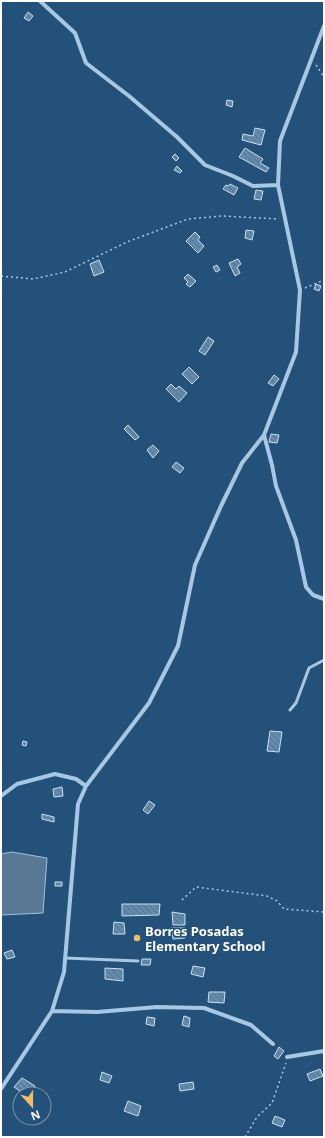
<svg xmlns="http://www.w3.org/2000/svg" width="325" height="1138" font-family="'Noto Sans',sans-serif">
	<defs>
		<pattern id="building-back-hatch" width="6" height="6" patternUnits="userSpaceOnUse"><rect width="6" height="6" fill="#618aad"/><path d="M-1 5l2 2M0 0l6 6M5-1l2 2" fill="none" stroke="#597186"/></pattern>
	</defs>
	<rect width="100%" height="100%" fill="#245179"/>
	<path fill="#587896" stroke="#9bc4e4" d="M12 852 47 858 43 913 1 915V854Z"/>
	<path fill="url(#building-back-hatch)" stroke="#c9e0f3" d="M28 12 33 16 29 21 24 18Z
		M227 100 233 101 232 107 226 105Z
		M255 128 265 130 261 145 242 140 243 134 253 136Z
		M245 148 263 159 260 163 269 168 266 172 239 157Z
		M175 154 179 158 176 161 172 157Z
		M177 166 182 171 180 173 174 170Z
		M230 184 238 188 234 195 223 189 226 185 228 186Z
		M256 190 263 191 261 200 254 199Z
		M246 230 254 231 252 240 245 238Z
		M195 232 200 237 198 240 204 246 198 253 186 241Z
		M238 259 241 264 237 267 240 273 235 276 229 263Z
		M99 260 104 272 94 276 90 264Z
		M217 265 220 270 216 272 213 267Z
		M188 274 196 281 190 287 186 284 188 282 184 278Z
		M316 284 321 286 319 291 314 289Z
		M208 337 214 341 205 355 199 351Z
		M189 367 199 377 192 384 182 374Z
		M274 375 279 379 273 386 268 383Z
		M171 384 176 389 179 386 187 393 179 402 166 389Z
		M128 425 139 437 135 440 124 429Z
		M271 434 279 435 277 443 269 442Z
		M153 445 159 451 153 458 147 450Z
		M176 462 184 468 180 473 172 467Z
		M270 731 282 732 279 752 267 751Z
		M23 741 27 742 26 746 22 745Z
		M62 787 63 796 54 797 53 789Z
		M149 801 155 805 148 814 143 810Z
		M42 814 54 817V822L42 819Z
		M55 882H62V886H55Z
		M122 904H160L159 915 122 916Z
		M172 912 185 914V925H173Z
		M114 922 124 923 125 934H113Z
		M171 928H185V938L173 939Z
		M12 950 15 957 7 959 4 953Z
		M142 959H151L150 965H141Z
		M193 966 205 968 203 977 191 974Z
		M105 968 123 969V981L105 979Z
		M209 992H225L224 1003 208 1002Z
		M184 1016 190 1018 189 1027 182 1025Z
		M147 1017 155 1018 154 1026 146 1024Z
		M279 1047 284 1051 278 1059 274 1056Z
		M320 1069 323 1076 310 1081 307 1074Z
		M102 1072 112 1076 109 1083 100 1080Z
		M22 1078 35 1086 30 1094H24L14 1087Z
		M193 1082 194 1089 180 1091 179 1084Z
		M128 1101 141 1106 138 1116 124 1111Z
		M275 1116 285 1120 282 1127 272 1123Z"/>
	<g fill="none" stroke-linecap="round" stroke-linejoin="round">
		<path stroke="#a7c8e4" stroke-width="1.5" stroke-dasharray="2 3" stroke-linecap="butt" d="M316 65 324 77
			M1 276 33 279 65 272 127 242 188 219 222 216 279 219
			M305 288 324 280
			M182 900 196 887 267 896 277 901 284 909 324 912
			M245 1137 257 1117 272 1103 286 1063"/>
		<path stroke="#a7c8e4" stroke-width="3" d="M290 710 296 703 309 668 324 660
			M65 958 138 961"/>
		<path stroke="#a7c8e4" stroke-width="4" d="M40 1 75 33 86 63 129 96 177 137 205 165 233 176 253 186 278 185
			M264 435 272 465 276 486 296 540 306 587 313 595 324 599
			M1 796 17 784 55 774 76 779 86 786
			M52 1011 97 1012 157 1007 204 1008 251 1025 273 1044
			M287 1057 324 1051
			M1 1089 52 1011 64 972 78 804 86 786 149 703 178 646 195 565 221 506 242 463 264 435 296 352 300 290 278 185 280 141 324 26"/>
	</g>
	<circle fill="#edbc6b" stroke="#245179" stroke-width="1.5" cx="137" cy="938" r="4"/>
	<g text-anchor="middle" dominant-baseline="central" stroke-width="3" stroke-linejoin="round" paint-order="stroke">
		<g font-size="13" font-weight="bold" fill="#fff" stroke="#245179" text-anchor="start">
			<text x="145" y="931">Borres Posadas<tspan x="145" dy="15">Elementary School</tspan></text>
		</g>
	</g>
	<rect width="325" height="1138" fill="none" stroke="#ffffff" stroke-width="4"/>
	<g transform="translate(32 1106) rotate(159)"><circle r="19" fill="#245179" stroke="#7c97af"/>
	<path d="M0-3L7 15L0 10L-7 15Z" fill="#edbc6b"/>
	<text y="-6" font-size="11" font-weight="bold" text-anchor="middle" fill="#ffffff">N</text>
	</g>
</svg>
